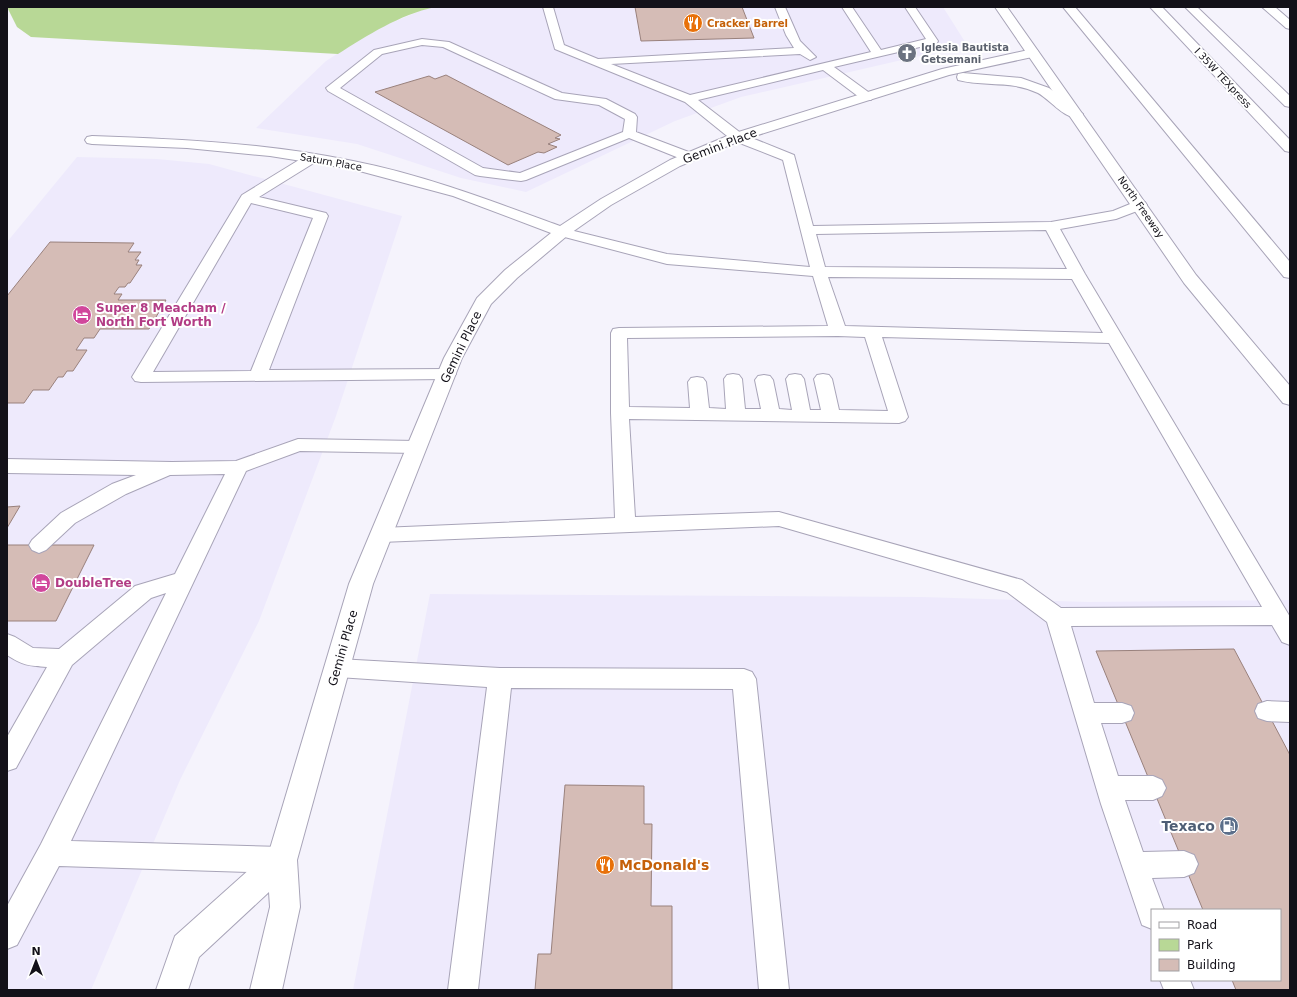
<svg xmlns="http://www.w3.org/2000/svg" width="1297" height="997" font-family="'DejaVu Sans',sans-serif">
	<rect width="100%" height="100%" fill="#f5f3fc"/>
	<path fill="#eeeafc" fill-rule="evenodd" d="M435 7H943L967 45 741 97 675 121 526 192 461 178 357 144 256 128 326 61 376 29 425 9Z
		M77 157 157 159 209 164 402 216 336 416 259 621 180 780 91 990H7V242Z
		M430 594 922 597 1088 602 1290 600V990H353ZM1152 910H1280V980H1152Z"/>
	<path fill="#b8d896" d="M7 7H435C399 15 368 35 338 54L31 37 17 27Z"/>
	<path fill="#d5bcb6" stroke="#99817c" d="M635 7H742L754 38 641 41Z
		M446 75 561 135 555 138 560 139 548 144 557 147 544 153 538 152 508 165 375 92 429 76 435 79Z
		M50 242 134 243 128 252H141L135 260H139L136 265H142L130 283H128L125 287H119L114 294H122L118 300H166L149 329H100L94 338H84L76 350H87L73 371H67L63 377H58L49 390H33L24 403H7V296Z
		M20 506 7 528V507Z
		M7 545H94L56 621H7Z
		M1234 649 1290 755V990H1236L1232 980H1280V910H1203L1096 651Z
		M565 785 644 786V824H652L651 906H672V990H535L538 954H551Z"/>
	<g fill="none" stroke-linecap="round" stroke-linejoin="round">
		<defs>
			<path id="service" d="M543 7H553L564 45 598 59 794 48 786 35 775 7H785L800 41 816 57 810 60 800 54 611 64 690 95 871 52 842 7H852L881 50 926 39 905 7H915L938 41 937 43 834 67 871 94 873 97 871 100H863L823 70 698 100 742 134 794 155 813 226 1051 222 1113 211 1135 202 1140 201 1145 202 1147 205 1145 208 1116 219 1060 229 1085 274 1290 617V645L1282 642 1272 625 1071 626 1094 703H1122L1131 706 1134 713 1131 720 1122 723H1101L1118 776H1153L1162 780 1166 788 1162 796 1153 800H1125L1143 852 1184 851 1194 855 1198 864 1194 873 1184 877 1152 878 1164 910H1152V929L1142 925 1101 804 1047 622 1007 592 779 526 381 542 374 540 371 535 374 530 381 528 615 518 611 413V333L613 329 619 328 828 326 813 276 667 264 557 235 555 232 557 229 562 228 667 254 810 267 783 160 732 140 685 102 555 49ZM1046 230 1067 269 825 267 816 234ZM828 277 1072 279 1103 333 845 326ZM838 336 865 337 888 411 839 410 832 379 829 375 823 374 817 375 814 379 821 410H810L804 379 801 375 795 374 789 375 786 379 792 410 779 409 773 380 770 376 764 375 758 376 755 380 761 409H745L742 379 739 375 733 374 727 375 724 379 726 409 709 408 706 382 703 378 697 377 691 378 688 382 690 408 629 407 627 338ZM882 337 1109 343 1262 607 1061 608 1022 580 779 512 635 517 629 419 899 423 905 421 908 417Z
				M422 39 449 42 562 93 606 99 635 114 637 117 636 132 694 154 696 157 694 160H684L629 138 526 180 521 181 480 176 475 175 328 91 326 88 374 50ZM422 45 443 47 555 99 599 105 625 119 623 132 520 173 483 168 340 88 382 54Z
				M312 154 317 155 319 158 317 161 259 197 326 213 328 216 269 370 447 369 453 370 456 374 453 378 447 379 141 382 135 381 132 377 242 195 307 155ZM251 203 313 218 251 371 153 372Z
				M298 439 417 441 424 443 426 447 424 451 417 453 300 451 246 471 71 841 282 847 292 851 296 860 292 869 282 873 59 866 17 945 7 949V906L41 844 166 593 151 598 72 665 16 768 7 771V737L47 667C29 666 22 665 7 655V634L15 637 33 648 59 649 135 586 175 574 225 474 170 475 126 494 75 523 46 550 39 553 32 550 29 545 32 540 61 513 112 484 136 475 7 473V459L172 462 236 461Z
				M338 659 500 668 744 669 752 672 756 679 789 990H759L733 689 511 688 478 990H448L487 687 338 677 330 675 326 668 330 661Z
				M1267 701 1290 702V722L1267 721 1258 718 1255 711 1258 704Z
				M1160 980H1190L1194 990H1164Z"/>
			<path id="minor" d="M1033 49 1037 50 1039 53 1037 56 949 75 742 140 680 166 611 205 568 235 517 278 491 304 462 358 373 584 297 860 300 907 282 990H250L270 907 269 892 199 957 188 990H156L175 936 269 852 349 584 444 358 477 298 505 270 551 233 453 196 352 169 270 156 187 148 92 144 87 143 85 140 87 137 92 136C179 139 267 143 353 161 424 175 492 201 560 226L601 199 670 160 732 134 942 69Z
				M963 73 1021 78 1049 88 1083 114 1081 117C1065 121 1051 100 1038 93 1010 80 986 87 958 80L957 77 958 74Z"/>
			<path id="secondary" d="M995 7H1007L1196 275 1290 386V405L1283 403 1184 283Z"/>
			<path id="motorway" d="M1063 7H1075L1290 262V278L1284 277Z
				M1150 7H1162L1290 140V152L1285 151Z
				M1185 7H1197L1290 96V107L1285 106Z
				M1262 7H1275L1290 20V29L1286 28Z"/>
		</defs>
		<use href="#service" stroke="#a8a4b8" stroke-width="2"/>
		<use href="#minor" stroke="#a8a4b8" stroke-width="2"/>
		<use href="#secondary" stroke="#a8a4b8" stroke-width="2"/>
		<use href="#motorway" stroke="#a8a4b8" stroke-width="2"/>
		<use href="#service" fill="#fff" fill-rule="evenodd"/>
		<use href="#minor" fill="#fff" fill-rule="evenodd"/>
		<use href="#secondary" fill="#fff" fill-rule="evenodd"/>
		<use href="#motorway" fill="#fff" fill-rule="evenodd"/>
	</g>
	<defs>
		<symbol id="restaurant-disc" viewBox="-11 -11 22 22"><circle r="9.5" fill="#e8710a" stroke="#fff"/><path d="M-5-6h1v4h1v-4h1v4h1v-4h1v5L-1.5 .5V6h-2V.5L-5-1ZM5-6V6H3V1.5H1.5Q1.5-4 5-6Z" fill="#fff"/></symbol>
		<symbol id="church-disc" viewBox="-11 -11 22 22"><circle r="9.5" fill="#6b7280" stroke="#fff"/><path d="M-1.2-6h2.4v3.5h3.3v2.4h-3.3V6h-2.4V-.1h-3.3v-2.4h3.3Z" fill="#fff"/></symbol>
		<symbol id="hotel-disc" viewBox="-11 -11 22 22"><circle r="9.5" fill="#d1479c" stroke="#fff"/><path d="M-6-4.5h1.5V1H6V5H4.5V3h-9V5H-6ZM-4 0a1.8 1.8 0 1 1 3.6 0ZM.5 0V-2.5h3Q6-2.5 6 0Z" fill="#fff"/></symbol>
		<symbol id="fuel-disc" viewBox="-11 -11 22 22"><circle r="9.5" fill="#5c6f8a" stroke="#fff"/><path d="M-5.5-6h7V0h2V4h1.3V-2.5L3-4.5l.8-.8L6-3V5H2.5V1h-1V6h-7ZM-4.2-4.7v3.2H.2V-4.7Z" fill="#fff"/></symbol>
	</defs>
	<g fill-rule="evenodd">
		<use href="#restaurant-disc" x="682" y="12" width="22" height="22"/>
		<use href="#church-disc" x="896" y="42" width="22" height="22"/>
		<use href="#hotel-disc" x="71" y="304" width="22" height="22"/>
		<use href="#hotel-disc" x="30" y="572" width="22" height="22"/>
		<use href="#fuel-disc" x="1218" y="815" width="22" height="22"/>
		<use href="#restaurant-disc" x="594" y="854" width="22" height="22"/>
	</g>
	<g text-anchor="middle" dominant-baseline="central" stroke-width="4" stroke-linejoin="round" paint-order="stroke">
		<g font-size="10" font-weight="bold" fill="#c56008" stroke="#fff" text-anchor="start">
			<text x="707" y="23">Cracker Barrel</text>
		</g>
		<g font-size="10" font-weight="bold" fill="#5b616d" stroke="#fff" text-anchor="start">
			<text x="921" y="47">Iglesia Bautista<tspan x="921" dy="12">Getsemani</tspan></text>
		</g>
		<g font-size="10" fill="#131119" stroke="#fff">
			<text transform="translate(1223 78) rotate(47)">I 35W TEXpress</text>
			<text transform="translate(331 162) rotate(10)">Saturn Place</text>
			<text transform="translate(1141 207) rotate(55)">North Freeway</text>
		</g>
		<g font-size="12" fill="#131119" stroke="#fff">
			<text transform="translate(720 146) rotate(-21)">Gemini Place</text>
			<text transform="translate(461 347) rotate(-64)">Gemini Place</text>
			<text transform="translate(343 648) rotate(-74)">Gemini Place</text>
		</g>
		<g font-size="12" font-weight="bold" fill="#b23c85" stroke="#fff" text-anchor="start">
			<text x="96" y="308">Super 8 Meacham /<tspan x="96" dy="14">North Fort Worth</tspan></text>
			<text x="55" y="583">DoubleTree</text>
		</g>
		<g font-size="14" font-weight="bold" fill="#4e5e75" stroke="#fff" text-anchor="end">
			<text x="1215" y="826">Texaco</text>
		</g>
		<g font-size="14" font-weight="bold" fill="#c56008" stroke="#fff" text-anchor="start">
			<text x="619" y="865">McDonald's</text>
		</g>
	</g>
	<rect width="1297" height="997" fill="none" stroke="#131119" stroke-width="16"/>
	<rect x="1151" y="909" width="130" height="72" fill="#ffffff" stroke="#a1a0a3"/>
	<rect x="1159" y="922" width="20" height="6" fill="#ffffff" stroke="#a1a0a3"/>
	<text x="1187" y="929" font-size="12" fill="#131119">Road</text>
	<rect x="1159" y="939" width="20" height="12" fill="#b8d896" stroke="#a1a0a3"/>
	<text x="1187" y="949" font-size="12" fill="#131119">Park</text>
	<rect x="1159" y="959" width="20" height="12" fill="#d5bcb6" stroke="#a1a0a3"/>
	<text x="1187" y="969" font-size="12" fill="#131119">Building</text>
	<g transform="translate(36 961)" stroke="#ffffff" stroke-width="3" paint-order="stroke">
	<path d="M0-3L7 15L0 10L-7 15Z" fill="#131119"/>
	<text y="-6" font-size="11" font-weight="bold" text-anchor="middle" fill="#131119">N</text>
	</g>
</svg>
